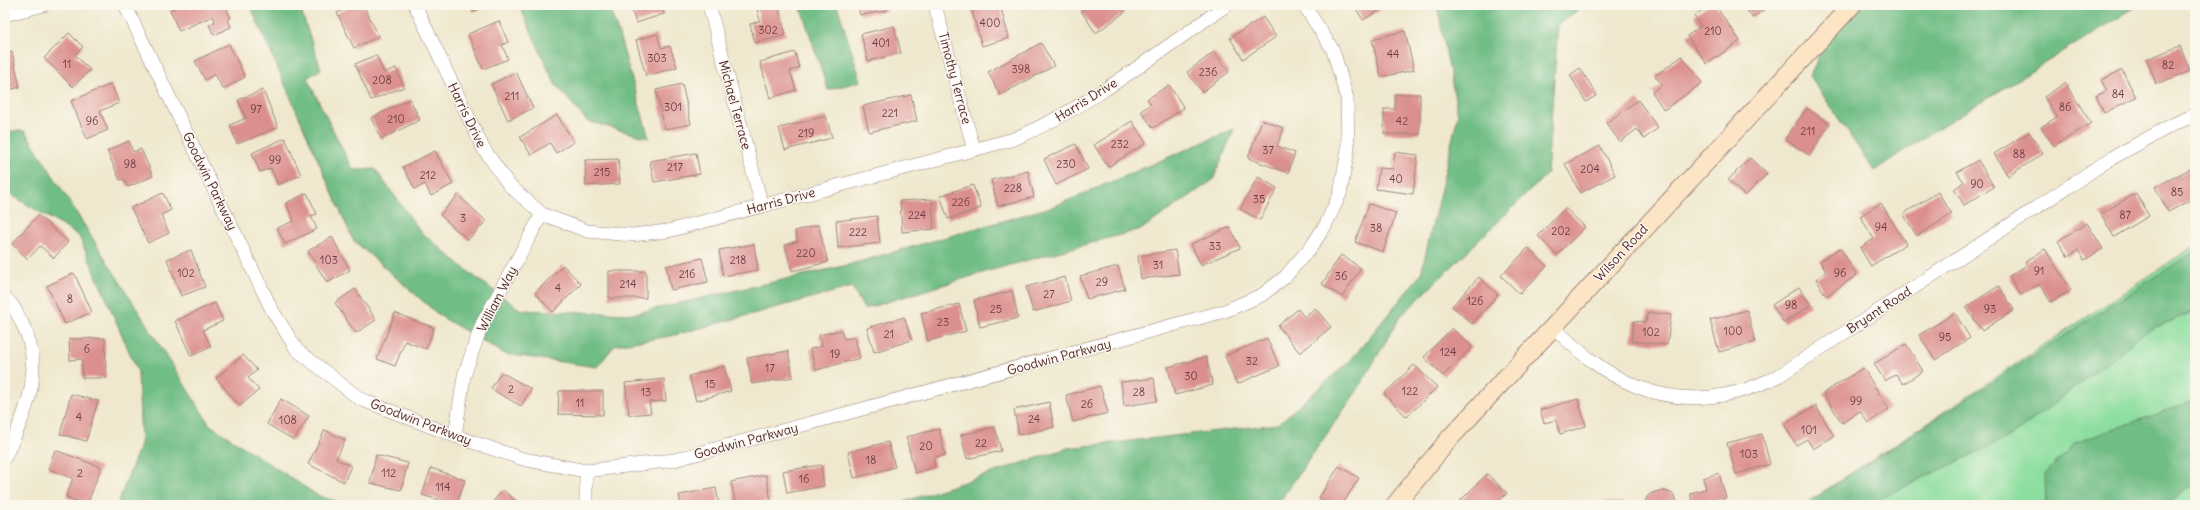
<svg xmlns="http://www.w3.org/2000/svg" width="2200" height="510" font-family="Delius,sans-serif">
	<rect width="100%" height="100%" fill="#fbf7ec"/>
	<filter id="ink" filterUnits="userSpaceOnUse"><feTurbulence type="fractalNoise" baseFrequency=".025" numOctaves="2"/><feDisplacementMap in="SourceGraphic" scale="8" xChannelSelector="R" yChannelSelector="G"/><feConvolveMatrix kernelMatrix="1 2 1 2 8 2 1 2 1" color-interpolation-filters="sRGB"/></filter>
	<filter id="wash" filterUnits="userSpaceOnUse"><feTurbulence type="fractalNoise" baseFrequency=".012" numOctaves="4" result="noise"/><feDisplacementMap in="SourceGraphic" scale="16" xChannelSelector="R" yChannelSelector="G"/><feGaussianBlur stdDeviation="0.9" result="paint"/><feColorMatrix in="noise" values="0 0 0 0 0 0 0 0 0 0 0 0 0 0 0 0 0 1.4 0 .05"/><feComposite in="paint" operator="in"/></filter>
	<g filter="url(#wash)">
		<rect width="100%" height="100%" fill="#efe8ce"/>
		<path fill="#8cde9f" stroke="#6b7e65" d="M2195 246V505H1803L2176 258Z"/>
		<path fill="#71bd86" stroke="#5e6e58" d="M250 5H299L321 69 307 78 353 170 375 169 421 232 475 277 521 310 632 314 848 265 1055 206 1234 129 1213 180 1142 229 992 270 864 309 852 287 671 336 615 345 597 367 505 354 440 316 353 240Z
			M519 5H608L619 35 649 138 587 121 555 84Z
			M800 5H837L861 81 828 90Z
			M1437 5H1584L1558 25 1547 174 1400 317 1357 391 1277 505H894L1068 448 1278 424 1350 361 1421 274 1458 115Z
			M1841 5H2139L1915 143 1874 171 1810 76Z
			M5 131H25L210 425 317 495 347 505H117L141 443 138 372 79 236 5 191Z
			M2195 251V311L2150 329 2013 435 1866 505H1803Z
			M2195 400V484L2164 505H2046L2045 474 2075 443Z"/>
		<g id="blocks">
			<path fill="#db908f" d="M181 5H225L231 18 228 20 231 27 214 35 209 25 215 22 213 16 179 31 170 10Z
				M353 5H363L379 36 354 48 337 13Z
				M470 5H489L473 12Z
				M630 5H661L664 14 636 23Z
				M756 5H778L786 35 755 43 750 24 760 21Z
				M858 5H887V11L860 15Z
				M980 5H1000L1009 38 982 46 971 8Z
				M1089 5H1120L1125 12 1096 33 1081 11Z
				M1354 5H1389L1363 20Z
				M1709 5H1715L1740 41 1707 64 1687 36 1701 26 1694 16Z
				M1744 5H1771L1752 18Z
				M1263 17 1276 37 1243 59 1230 38Z
				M499 21 508 42 502 45 508 59 483 69 468 34Z
				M894 26 901 53 868 61 861 34Z
				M1405 31 1414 70 1381 77 1372 39Z
				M69 33 83 47 75 55 90 70 73 87 44 58Z
				M657 34 661 48 670 46 677 67 646 76 636 40Z
				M1041 43 1054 66 1000 95 988 72Z
				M229 44 245 77 223 89 215 74 205 80 195 61Z
				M2180 46 2190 71 2156 84 2147 59Z
				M12 52 20 87 5 91V54Z
				M795 52 799 68 790 71 796 90 770 98 760 62Z
				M1214 52 1229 72 1202 92 1187 72Z
				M376 55 384 73 396 68 404 87 371 100 355 64Z
				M1682 56 1702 83 1664 110 1652 92 1662 85 1655 76Z
				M1580 68 1597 95 1586 102 1570 75Z
				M2122 70 2136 97 2104 113 2096 96 2107 91 2101 80Z
				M516 72 533 108 508 120 491 84Z
				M2065 83 2091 123 2054 146 2041 127 2057 117 2044 97Z
				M111 84 119 103 100 111 108 130 87 139 71 101Z
				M682 84 691 124 665 129 656 90Z
				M1169 85 1184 108 1153 128 1141 111 1151 104 1147 99Z
				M263 90 278 127 237 144 230 125 246 118 238 100Z
				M1395 94H1420V134H1384V109H1395Z
				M911 95 917 121 869 132 863 106Z
				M410 99 420 120 381 139 371 118Z
				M1638 100 1658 128 1644 139 1637 129 1620 142 1606 123Z
				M1807 108 1830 124 1809 155 1785 139Z
				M557 115 574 142 556 153 550 143 531 155 520 137Z
				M826 116 832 138 785 150 779 128Z
				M1262 120 1284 128 1277 146 1295 153 1288 173 1248 158Z
				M1132 121 1146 143 1108 167 1094 145Z
				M2029 132 2043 154 2008 176 1994 154Z
				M285 138 301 175 278 185 271 168 260 172 252 153Z
				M129 141 133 152 141 149 153 176 128 187 124 179 120 180 107 151Z
				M1076 144 1088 169 1056 185 1044 159Z
				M1600 146 1615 175 1580 193 1565 164Z
				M435 151 453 184 431 196 425 184 415 189 403 167Z
				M1395 152 1418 155 1413 194 1376 189 1379 168 1393 169Z
				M696 153 700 174 654 182 650 161Z
				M1750 158 1767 174 1745 196 1728 180Z
				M618 159 620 184 586 186 585 160Z
				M1978 160 1994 187 1964 205 1954 189 1964 182 1957 172Z
				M2190 169 2195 180V198L2168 212 2155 187Z
				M1028 171 1034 197 998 206 991 180Z
				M1258 177 1277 188 1260 220 1240 209Z
				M973 185 981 208 948 219 940 196Z
				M1938 192 1952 214 1917 236 1903 214Z
				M163 193 171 210 161 215 169 233 148 243 131 208Z
				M307 193 317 214 311 216 317 229 285 244 277 228 294 221 286 203Z
				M2136 193 2149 216 2114 237 2101 214Z
				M458 195 486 221 468 240 440 215Z
				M932 199 934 229 902 232 900 201Z
				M1881 203 1906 244 1871 266 1860 248 1874 239 1860 216Z
				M1369 204 1396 213 1383 252 1355 242Z
				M1565 208 1585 227 1557 255 1538 236Z
				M38 215 68 242 54 258 40 246 28 259 12 244Z
				M877 216 880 243 838 248 836 221Z
				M2087 223 2103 249 2084 260 2078 250 2068 257 2058 241Z
				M818 225 828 262 792 271 785 245 798 241 795 231Z
				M1230 227 1240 248 1201 265 1191 244Z
				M332 237 350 270 327 283 308 251Z
				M754 244 758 270 723 276 719 250Z
				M1528 248 1547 266 1520 294 1501 276Z
				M1840 248 1857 275 1826 296 1816 279 1826 272 1820 261Z
				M2045 249 2071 290 2051 302 2039 284 2021 295 2009 276 2027 265 2025 262Z
				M191 250 205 287 181 296 167 259Z
				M1175 250 1179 274 1141 279 1138 256Z
				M1341 255 1361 268 1342 297 1322 284Z
				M702 258 708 282 671 290 666 266Z
				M563 265 581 284 553 312 535 293Z
				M1118 266 1125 289 1087 299 1080 276Z
				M609 271H646V298H609Z
				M74 273 92 312 65 324 47 286Z
				M1065 277 1071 301 1033 312 1026 287Z
				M1479 277 1498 295 1472 324 1452 306Z
				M1999 286 2014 310 1982 331 1966 307Z
				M1799 287 1811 305 1784 323 1772 305Z
				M355 289 376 320 356 333 335 303Z
				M1012 291 1018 318 980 327 974 300Z
				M215 303 223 321 203 330 211 347 191 356 175 321Z
				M959 304 966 331 928 341 921 313Z
				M1315 308 1331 327 1300 353 1278 326 1298 309 1304 317Z
				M1747 310 1755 342 1719 352 1710 320Z
				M1648 312 1671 315 1667 345 1631 341 1634 321 1646 322Z
				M395 313 434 328 426 349 405 341 395 366 377 359Z
				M1955 313 1970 338 1935 360 1919 335Z
				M904 317 912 340 874 352 867 328Z
				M1452 328 1472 347 1443 376 1424 357Z
				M841 330 844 339 855 337 860 358 816 370 810 349 822 346 819 335Z
				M105 338 106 378H82V359L70 360 69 339Z
				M1267 338 1279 366 1237 384 1225 356Z
				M1906 344 1923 371 1903 384 1896 374 1885 381 1874 364Z
				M788 351 793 377 752 384 747 358Z
				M243 355 257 370 248 378 259 390 240 406 216 378Z
				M1206 357 1213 385 1175 395 1168 367Z
				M1414 365 1437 387 1407 417 1384 394Z
				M724 366 731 391 696 401 689 376Z
				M1863 368 1889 409 1868 423 1860 411 1842 423 1823 393Z
				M501 372 531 389 521 406 491 389Z
				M1154 378 1157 401 1124 406 1121 382Z
				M664 379 666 401 649 402 651 413 629 415 625 383Z
				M1100 386 1108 413 1073 422 1066 395Z
				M559 391H603V415L558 414Z
				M71 394 98 401 86 441 60 434Z
				M281 399 309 416 294 440 267 424Z
				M1578 399 1586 426 1560 434 1556 420 1544 423 1540 410Z
				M1049 402 1054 427 1019 435 1014 410Z
				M1816 406 1834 436 1813 449 1807 439 1796 445 1784 424Z
				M995 427 1001 451 967 459 961 435Z
				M939 429 945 455 933 458 935 467 915 473 906 437Z
				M325 430 345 440 336 459 351 466 344 482 308 464Z
				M1762 434 1770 464 1736 474 1727 443Z
				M888 442 895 467 854 478 848 452Z
				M55 450 101 467 87 505 66 497 73 478 48 469Z
				M376 455 408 463 401 490 370 483Z
				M821 465 824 486 787 493 783 471Z
				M1339 466 1359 478 1342 505H1330L1319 498Z
				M431 468 465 480 456 505 422 495Z
				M1719 473 1726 498 1715 501 1716 505H1693L1690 493 1706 489 1703 478Z
				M1487 474 1507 493 1495 505H1463L1459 502Z
				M766 475 771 501 751 505H736L731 482Z
				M716 488 719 505H681L679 495Z
				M503 490 517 502 515 505H490Z
				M1663 490 1673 494 1679 505H1644L1647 497 1652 493Z
				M1604 502 1627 503V505H1604Z"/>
		</g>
	</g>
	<g filter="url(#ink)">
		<use href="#blocks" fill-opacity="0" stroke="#9c847c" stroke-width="1"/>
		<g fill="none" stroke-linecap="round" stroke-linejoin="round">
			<defs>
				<path id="street" d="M125 5 272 310 297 350 360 399 455 436 523 459 586 471 674 460 1225 311 1262 295 1285 277 1311 247 1325 226 1340 194 1348 149 1347 98 1333 50 1304 5
					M415 5 483 148 509 185 542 214 587 231 632 235 668 231 1014 139C1091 106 1158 52 1227 5
					M709 5 762 206
					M935 5 974 150
					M5 15 44 5
					M5 298C14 304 17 314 22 323 46 371 26 412 5 457
					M1553 327C1566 339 1578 351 1592 361 1651 405 1715 409 1780 375L2112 158 2172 125 2195 115
					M455 436 464 376 482 324 542 214
					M586 505V471"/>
				<path id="secondary" d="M1395 505 1450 438 1852 5"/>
			</defs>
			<use href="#street" stroke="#9c847c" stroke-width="14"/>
			<use href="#secondary" stroke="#9c847c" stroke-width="20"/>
			<use href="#street" stroke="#fff" stroke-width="13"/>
			<use href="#secondary" stroke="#fce5c4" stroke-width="18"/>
		</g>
	</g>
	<g text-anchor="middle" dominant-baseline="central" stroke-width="3" stroke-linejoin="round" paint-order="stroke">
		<g font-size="11" fill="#6e3b44">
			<text x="990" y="23">400</text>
			<text x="768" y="30">302</text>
			<text x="1713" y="31">210</text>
			<text x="881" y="43">401</text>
			<text x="1393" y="54">44</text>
			<text x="657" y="58">303</text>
			<text x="67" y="64">11</text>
			<text x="2168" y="65">82</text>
			<text x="1021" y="69">398</text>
			<text x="1208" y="72">236</text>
			<text x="382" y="80">208</text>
			<text x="2118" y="94">84</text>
			<text x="512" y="96">211</text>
			<text x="673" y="107">301</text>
			<text x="2065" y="107">86</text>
			<text x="256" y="109">97</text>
			<text x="890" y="113">221</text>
			<text x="396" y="119">210</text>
			<text x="92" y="121">96</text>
			<text x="1402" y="121">42</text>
			<text x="1808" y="131">211</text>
			<text x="806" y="133">219</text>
			<text x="1120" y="144">232</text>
			<text x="1268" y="150">37</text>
			<text x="2019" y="154">88</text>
			<text x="275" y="160">99</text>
			<text x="130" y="164">98</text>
			<text x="1066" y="164">230</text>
			<text x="675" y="167">217</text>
			<text x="1590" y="169">204</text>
			<text x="602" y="172">215</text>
			<text x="428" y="175">212</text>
			<text x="1396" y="179">40</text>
			<text x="1977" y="184">90</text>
			<text x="1013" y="188">228</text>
			<text x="2177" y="192">85</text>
			<text x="1259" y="199">35</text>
			<text x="961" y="202">226</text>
			<text x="917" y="215">224</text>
			<text x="2125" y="215">87</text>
			<text x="463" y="218">3</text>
			<text x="1881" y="227">94</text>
			<text x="1376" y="228">38</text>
			<text x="1561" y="231">202</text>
			<text x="858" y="232">222</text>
			<text x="1215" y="246">33</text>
			<text x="806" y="253">220</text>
			<text x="329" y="260">103</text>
			<text x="738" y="260">218</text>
			<text x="1158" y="265">31</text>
			<text x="2039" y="271">91</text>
			<text x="186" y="273">102</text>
			<text x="1840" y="273">96</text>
			<text x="687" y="274">216</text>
			<text x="1341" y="276">36</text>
			<text x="1102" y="282">29</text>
			<text x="628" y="284">214</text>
			<text x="558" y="288">4</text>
			<text x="1049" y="294">27</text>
			<text x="70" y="299">8</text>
			<text x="1475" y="301">126</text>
			<text x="1791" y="305">98</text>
			<text x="996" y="309">25</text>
			<text x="1990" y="309">93</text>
			<text x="943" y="322">23</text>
			<text x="1733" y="331">100</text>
			<text x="1651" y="332">102</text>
			<text x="889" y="334">21</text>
			<text x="1945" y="337">95</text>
			<text x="87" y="349">6</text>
			<text x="1448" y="352">124</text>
			<text x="835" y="354">19</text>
			<text x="1252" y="361">32</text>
			<text x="770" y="368">17</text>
			<text x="1191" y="376">30</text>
			<text x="710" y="384">15</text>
			<text x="511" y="389">2</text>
			<text x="1410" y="391">122</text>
			<text x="646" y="392">13</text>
			<text x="1139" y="392">28</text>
			<text x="1856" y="401">99</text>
			<text x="580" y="403">11</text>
			<text x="1087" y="404">26</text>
			<text x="79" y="417">4</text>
			<text x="1034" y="419">24</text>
			<text x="288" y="420">108</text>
			<text x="1809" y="430">101</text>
			<text x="981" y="443">22</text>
			<text x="926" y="446">20</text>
			<text x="1749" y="454">103</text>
			<text x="871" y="460">18</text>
			<text x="80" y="473">2</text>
			<text x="389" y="473">112</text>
			<text x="804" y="479">16</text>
			<text x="443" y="487">114</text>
		</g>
		<g font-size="13" fill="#4a1f2b" stroke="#fbf7ec">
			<text transform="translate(955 78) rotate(75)">Timothy Terrace</text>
			<text transform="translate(1086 100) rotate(-32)">Harris Drive</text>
			<text transform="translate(735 105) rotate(75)">Michael Terrace</text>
			<text transform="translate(467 115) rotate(64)">Harris Drive</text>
			<text transform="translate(210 181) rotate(64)">Goodwin Parkway</text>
			<text transform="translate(781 201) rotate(-15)">Harris Drive</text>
			<text transform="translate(1621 253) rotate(-47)">Wilson Road</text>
			<text transform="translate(497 299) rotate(-63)">William Way</text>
			<text transform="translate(1879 310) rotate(-33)">Bryant Road</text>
			<text transform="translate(1059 357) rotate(-15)">Goodwin Parkway</text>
			<text transform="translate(421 422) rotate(21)">Goodwin Parkway</text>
			<text transform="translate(746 441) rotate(-15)">Goodwin Parkway</text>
		</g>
	</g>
	<rect width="2200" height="510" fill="none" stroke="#fbf7ec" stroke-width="20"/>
</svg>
